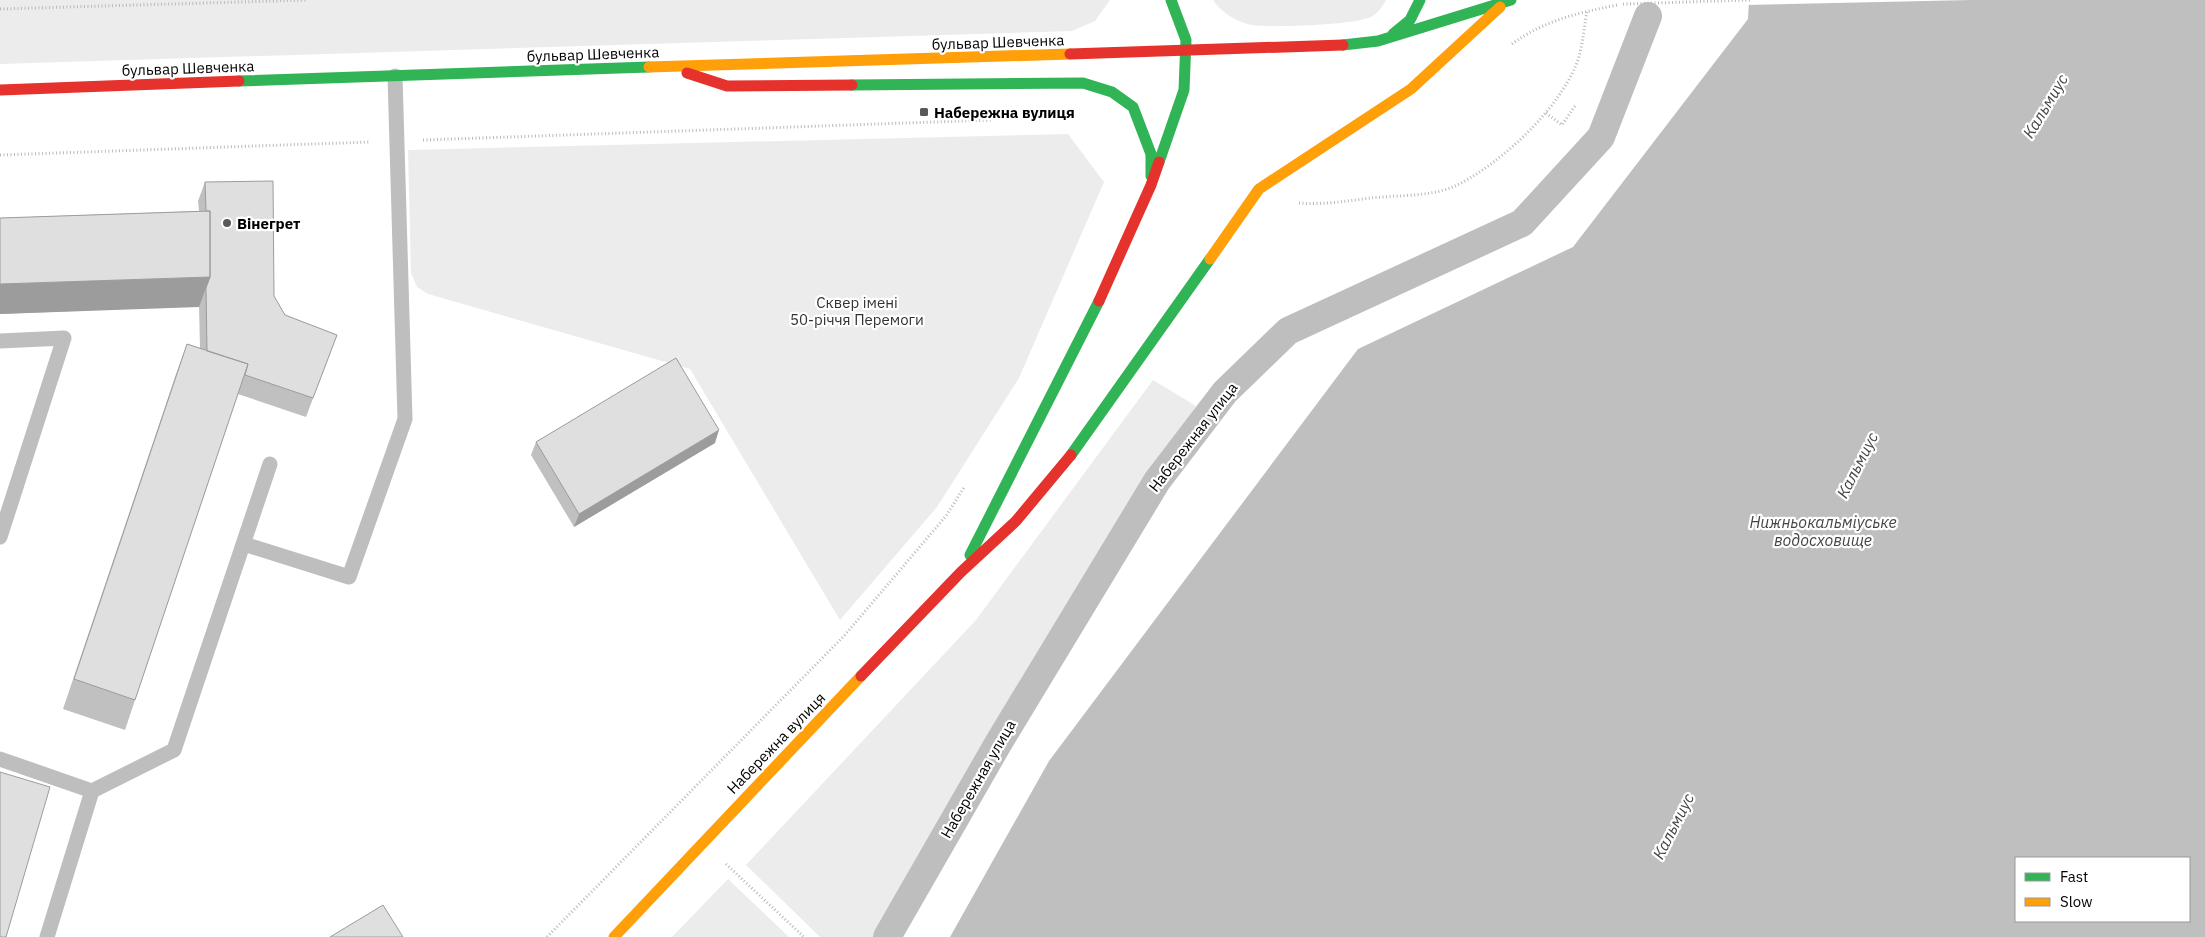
<svg xmlns="http://www.w3.org/2000/svg" width="2205" height="937" font-family="'IBM Plex Sans',sans-serif">
	<rect width="100%" height="100%" fill="#fff"/>
	<path fill="#ececec" d="M0 0H1110L1095 21 1072 31 0 64Z
		M1213 0H1386C1382 7 1378 13 1371 17 1355 25 1269 28 1251 25 1237 22 1221 12 1213 0Z
		M1068 134 1104 182 1019 378 937 507 840 620 690 369 428 294 417 287 411 273 408 150Z
		M1153 380 1196 406 975 761 879 937H820L746 865 976 620Z
		M728 879 789 937H672Z"/>
	<path fill="#bfbfbf" fill-rule="evenodd" d="M1749 0H2205V937H950L1049 761 1358 349 1573 247 1748 19ZM2016 858H2189V921H2016Z"/>
	<path fill="#fff" d="M1746 0H1971L1746 5Z"/>
	<g fill="none" stroke-linecap="round" stroke-linejoin="round">
		<path stroke="#b9b9b9" stroke-width="3" stroke-dasharray="1 2.5" stroke-linecap="butt" d="M0 9 308 0
			M1512 44C1545 20 1578 13 1617 5
			M1546 113 1562 125 1575 106
			M423 140 991 120
			M0 155 369 142
			M1299 203C1323 205 1347 201 1371 198 1397 195 1428 197 1453 187 1499 166 1561 108 1578 60 1583 44 1584 27 1587 11
			M726 864 804 937
			M547 937 844 636 946 516 965 486"/>
		<path stroke="#bebebe" stroke-width="15" d="M0 341 64 338 0 537
			M244 544 349 577 405 419 395 76
			M0 759 92 791
			M47 937 92 791 174 750 270 464"/>
		<path stroke="#bebebe" stroke-width="28" d="M887 937 999 742 1157 481 1225 392 1288 331 1522 223 1601 137 1648 16"/>
		<path stroke="#30b455" stroke-width="11" d="M1393 34 1410 20 1420 0
			M1343 45 1378 41 1511 0
			M239 81 649 67
			M852 85 1083 83 1112 92 1133 107 1151 154V176
			M1159 162 1184 90 1186 40 1171 0
			M1071 455 1210 259
			M970 555 1099 301"/>
		<path stroke="#ff9f0a" stroke-width="11" d="M649 67 1070 54
			M1210 259 1259 189 1411 89 1500 7
			M614 937 861 676"/>
		<path stroke="#e5322d" stroke-width="11" d="M1070 54 1343 45
			M687 73 727 86 852 85
			M0 90 239 81
			M1099 301 1151 185 1159 162
			M861 676 961 572 1016 521 1071 455"/>
		<path stroke="#b9b9b9" stroke-width="3" stroke-dasharray="1 2.5" stroke-linecap="butt" d="M1623 4 1750 0"/>
	</g>
	<path fill="#c0c0c0" d="M205 182 285 315 337 335 306 417 238 394 135 700 125 730 63 709 176 374 187 344 200 348 199 306 0 314V218L199 211 198 201Z
		M536 442 715 443 574 527 531 455Z"/>
	<path fill="#9c9c9c" d="M210 277 199 307 0 314V284Z
		M719 430 715 443 574 527 579 514Z"/>
	<path fill="#dfdfdf" stroke="#9c9c9c" d="M273 181 274 296 285 315 337 335 313 398 245 375 248 364 207 351 206 288 210 277V211H206L205 182Z
		M210 211V277L0 284V218Z
		M187 344 248 364 135 700 74 679Z
		M676 358 719 430 579 514 536 442Z
		M0 772 50 787 6 937H0Z
		M383 905 403 937H330Z"/>
	<g fill="#595959" stroke="#fff" stroke-width="2">
		<rect x="919" y="107" width="10" height="10" rx="2.5"/>
		<circle cx="227" cy="223" r="5"/>
	</g>
	<g text-anchor="middle" dominant-baseline="central" stroke-width="4.5" stroke-linejoin="round" paint-order="stroke">
		<g font-size="15" fill="#000" stroke="#fff">
			<text transform="translate(998 42) rotate(-2)">бульвар Шевченка</text>
			<text transform="translate(593 54) rotate(-2)">бульвар Шевченка</text>
			<text transform="translate(188 68) rotate(-2)">бульвар Шевченка</text>
			<text transform="translate(1193 437) rotate(-52)">Набережная улица</text>
			<text transform="translate(776 743) rotate(-46)">Набережна вулиця</text>
			<text transform="translate(978 779) rotate(-60)">Набережная улица</text>
		</g>
		<g font-size="15" font-weight="bold" fill="#000" stroke="#fff" text-anchor="start">
			<text x="934" y="112">Набережна вулиця</text>
			<text x="237" y="223">Вінегрет</text>
		</g>
		<g font-size="15" fill="#333" stroke="#fff">
			<text x="857" y="302">Сквер імені<tspan x="857" dy="17">50-річчя Перемоги</tspan></text>
		</g>
		<g font-size="16" font-style="italic" fill="#444" stroke="#fff">
			<text transform="translate(2045 106) rotate(-59)">Кальмиус</text>
			<text transform="translate(1857 465) rotate(-63)">Кальмиус</text>
			<text x="1823" y="522">Нижньокальміуське<tspan x="1823" dy="18">водосховище</tspan></text>
			<text transform="translate(1673 826) rotate(-63)">Кальмиус</text>
		</g>
	</g>
	<rect x="2015" y="857" width="175" height="65" fill="#ffffff" stroke="#999999"/>
	<rect x="2025" y="873" width="25" height="8" fill="#30b455" stroke="#999999"/>
	<text x="2060" y="882" font-size="15" fill="#000000">Fast</text>
	<rect x="2025" y="898" width="25" height="8" fill="#ff9f0a" stroke="#999999"/>
	<text x="2060" y="907" font-size="15" fill="#000000">Slow</text>
</svg>
